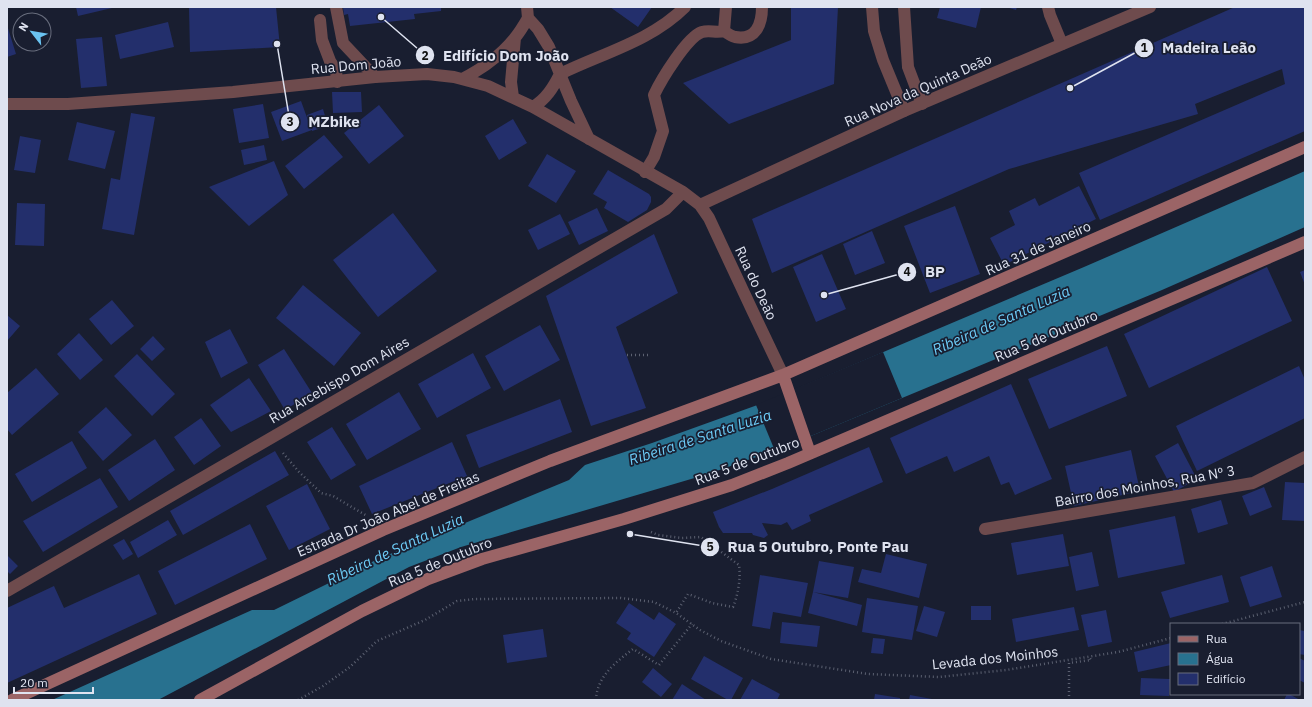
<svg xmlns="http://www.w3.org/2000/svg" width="1312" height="707" font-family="'IBM Plex Sans',sans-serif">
	<rect width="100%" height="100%" fill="#191e30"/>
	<path fill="#28718f" d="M1305 171V227L1162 290 782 448 708 474 461 547 409 567 158 700H52L252 610H274L378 559 569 480 585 465 652 443 763 403 1084 267Z"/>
	<path fill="#191e30" d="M883 352 902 398 775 451 756 405Z"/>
	<path fill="#232f6c" d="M76 7H112V8L78 16Z
		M189 7H276L280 47 190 52Z
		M343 7H441V11L414 14 415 19 350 26 348 14 344 15Z
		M610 7H652L638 27Z
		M791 7H838L834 84 729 124 683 83 791 40Z
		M940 7H981L976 28 937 18Z
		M1006 7H1017L1016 10Z
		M1235 7H1305V131L1100 220 1079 173 1285 84 1282 69 1195 104 1198 114 1009 169 772 273 752 219Z
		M168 22 174 47 120 59 115 35Z
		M7 25 16 54 7 57Z
		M102 37 107 86 81 88 76 39Z
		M332 92H361L362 112 333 113Z
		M301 101 309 123 307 115 323 109 328 126 312 131V130L282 141 271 112Z
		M263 104 269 138 239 143 233 109Z
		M379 105 404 136 369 164 344 133Z
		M131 113 155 117 134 235 102 229 111 178 120 180Z
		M513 119 527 143 499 160 485 136Z
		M77 122 115 131 105 169 68 160Z
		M324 135 343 157 304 189 285 166Z
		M20 136 41 140 35 173 14 170Z
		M264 145 267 160 244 165 241 150Z
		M547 154 576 171 556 203 528 186Z
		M274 161 288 195 249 226 209 187Z
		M608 170 649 194 651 197V202L647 210 628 222 604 208 607 202 593 194Z
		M1079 186 1096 219 1004 265 990 238 1015 225 1009 211 1035 198 1039 206Z
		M17 203 45 204 44 246 15 245Z
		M955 206 980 274 930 293 904 226Z
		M597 208 608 231 579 245 568 222Z
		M393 213 437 271 378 317 333 260Z
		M560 214 570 234 538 250 528 230Z
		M872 231 885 263 855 275 843 244Z
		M654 234 678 293 616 327 646 408 591 426 546 296Z
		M822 254 846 309 816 322 793 267Z
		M1267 267 1292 321 1149 388 1124 334Z
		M1305 270V285L1300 272Z
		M303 285 361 333 334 366 276 318Z
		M112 300 134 326 111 345 89 319Z
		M7 315 20 326 7 341Z
		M540 325 560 360 504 391 485 356Z
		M230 329 248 363 221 378 205 342Z
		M79 333 103 360 80 380 57 354Z
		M153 336 165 349 152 361 140 349Z
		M1107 346 1127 396 1049 429 1028 379Z
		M284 349 312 393 285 410 258 365Z
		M473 353 491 388 437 418 418 384Z
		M137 354 175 394 152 416 114 376Z
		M1299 366 1305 380V418L1197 471 1176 426Z
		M36 368 59 394 12 435 7 429V393Z
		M249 378 271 411 231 432 210 405Z
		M1011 384 1052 479 1015 495 1009 482 1001 485 989 456 954 472 947 456 906 474 890 438Z
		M399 392 421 429 367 460 346 424Z
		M560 399 572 432 479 468 466 435Z
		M106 407 132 435 103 461 78 432Z
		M201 418 221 446 194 465 174 437Z
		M332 427 356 465 331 480 307 442Z
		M155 439 175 470 129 501 108 470Z
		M72 441 87 468 32 502 15 474Z
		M452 442 467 476 372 514 359 486Z
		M1178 443 1197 479 1174 492 1155 456Z
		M869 447 883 482 809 515 811 521 792 530 787 522 781 525 762 523 768 535 764 538 753 535 752 533H723L719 527 713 512 772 489Z
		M1131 450 1140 491 1074 506 1065 466Z
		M275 451 289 475 183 535 170 511Z
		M100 478 118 507 43 552 23 521Z
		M1285 482 1305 483V521L1282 520Z
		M307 484 330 529 289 550 266 506Z
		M1264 487 1272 507 1250 516 1242 496Z
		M1221 500 1228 524 1198 533 1191 509Z
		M1175 516 1185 564 1118 578 1109 530Z
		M168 520 177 535 138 558 130 542Z
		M250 524 267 559 175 605 158 571Z
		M1063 534 1069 566 1017 575 1011 543Z
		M124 539 133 554 123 560 113 545Z
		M1092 552 1099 586 1076 591 1069 557Z
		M886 554 927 564 919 598 858 582 862 569 881 573Z
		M7 555 18 566 10 574 7 571Z
		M819 561 854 567 848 598 813 592Z
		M1272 566 1282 597 1250 607 1240 577Z
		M139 574 157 614 7 683V608L54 586 64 608Z
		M760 575 808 583 801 617 773 612 770 629 752 626Z
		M1222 575 1229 602 1170 618 1161 592Z
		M813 592 862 605 857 626 808 613Z
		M867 598 918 606 912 640 862 632Z
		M629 603 654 620 659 612 676 624 654 657 627 639 631 633 616 623Z
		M924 606 945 612 937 637 916 631Z
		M971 606H991V620H971Z
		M1074 607 1079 630 1016 642 1012 619Z
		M1106 610 1112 642 1088 647 1081 615Z
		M782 622 820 626 817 647 780 643Z
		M543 629 547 657 507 663 503 635Z
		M1299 630 1305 631V655L1299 654Z
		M873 638 885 639 883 654 871 653Z
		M1171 643V665L1138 672 1134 652Z
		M704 656 743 678 731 700H728L691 679Z
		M1299 658 1305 661V683L1299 680Z
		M653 668 672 684 661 697 642 682Z
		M1141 678 1170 679 1169 696 1140 695Z
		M752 679 780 694 777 700H740Z
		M682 684 706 700H672Z
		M875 694 900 698V700H874Z
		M1287 694H1289L1300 700H1284Z
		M910 695 932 699V700H909Z"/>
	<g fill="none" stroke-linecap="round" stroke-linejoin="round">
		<path stroke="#5c6171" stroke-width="2.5" stroke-dasharray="1 3" stroke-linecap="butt" d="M627 355H648
			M283 453 299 472 321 493 333 496 367 516
			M651 532 658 535 682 538 701 537 739 565C741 578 738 595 733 607L712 603 688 594 676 613
			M1222 624 1305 602
			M298 700 323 686 350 667 377 641 425 620 457 601 475 599 621 598 654 602 676 613 700 630 721 641 771 659 868 674 939 677 1006 670 1118 652 1171 638
			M596 700C597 676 616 662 633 649L659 665 692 624
			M1069 700V663L1091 660 1089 657"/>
		<path stroke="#6e4b4d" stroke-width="12" d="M336 7 343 43 375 77
			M872 7 874 31 883 60 904 111
			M904 7 908 67 922 104
			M1048 7 1050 15 1062 44
			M320 20 322 40 330 61 336 70 337 82
			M724 31 726 7
			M560 74C603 53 651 41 685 7
			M645 172 654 157 663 131 654 95C661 80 687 37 702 32 709 30 717 33 724 31 727 33 731 36 735 37 756 41 762 24 762 7"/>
		<path stroke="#6e4b4d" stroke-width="12" d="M527 7 528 18 538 29 549 47 571 101 589 139
			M462 79C482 69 500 56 514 39 520 32 524 25 528 18
			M513 97 511 82 515 38
			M7 104H68L233 92 375 77 427 74 454 77 488 86 533 107 683 192 700 205 709 218 753 312 783 375
			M533 107C546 99 553 88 560 74
			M700 205 904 111 1150 7
			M985 529 1253 483 1305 457
			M7 591 666 209 683 192"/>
		<path stroke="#9b6466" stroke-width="12" d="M783 375 810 453
			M12 700 383 530 550 461 783 375 1305 147
			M200 700 362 611 428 579 482 559 624 519 732 485 788 463 1305 242"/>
	</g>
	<g text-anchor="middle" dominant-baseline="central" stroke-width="3.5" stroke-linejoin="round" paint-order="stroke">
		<g font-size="14" fill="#dfe3f0" stroke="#191e30">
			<text transform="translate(356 65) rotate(-5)">Rua Dom João</text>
			<text transform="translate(918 90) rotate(-24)">Rua Nova da Quinta Deão</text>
			<text transform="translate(1038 248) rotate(-24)">Rua 31 de Janeiro</text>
			<text transform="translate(756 283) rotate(65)">Rua do Deão</text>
			<text transform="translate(1046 336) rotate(-23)">Rua 5 de Outubro</text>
			<text transform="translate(339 380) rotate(-30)">Rua Arcebispo Dom Aires</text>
			<text transform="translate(747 461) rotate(-21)">Rua 5 de Outubro</text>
			<text transform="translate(1145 486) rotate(-10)">Bairro dos Moinhos, Rua Nº 3</text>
			<text transform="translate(388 514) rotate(-23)">Estrada Dr João Abel de Freitas</text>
			<text transform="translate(440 562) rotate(-22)">Rua 5 de Outubro</text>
			<text transform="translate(995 658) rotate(-6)">Levada dos Moinhos</text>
		</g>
		<g font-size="15" font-style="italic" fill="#6dccf7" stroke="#191e30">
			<text transform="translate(1001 320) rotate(-24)">Ribeira de Santa Luzia</text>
			<text transform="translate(700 437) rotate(-18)">Ribeira de Santa Luzia</text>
			<text transform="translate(395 549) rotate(-25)">Ribeira de Santa Luzia</text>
		</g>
	</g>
	<path fill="none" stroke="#dfe3f0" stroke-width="1.5" d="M1070 88L1144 48M381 17L425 55M277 44L290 122M824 295L907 272M630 534L710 547"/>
	<g fill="#dfe3f0" stroke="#191e30" stroke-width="1.5">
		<circle cx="1070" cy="88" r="4"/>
		<circle cx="381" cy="17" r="4"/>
		<circle cx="277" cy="44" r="4"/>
		<circle cx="824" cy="295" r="4"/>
		<circle cx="630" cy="534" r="4"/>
		<circle cx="1144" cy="48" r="10"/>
		<circle cx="425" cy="55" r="10"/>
		<circle cx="290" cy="122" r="10"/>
		<circle cx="907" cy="272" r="10"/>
		<circle cx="710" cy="547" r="10"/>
	</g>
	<g font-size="12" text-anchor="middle" font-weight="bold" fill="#111">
		<text x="1144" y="52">1</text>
		<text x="425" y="60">2</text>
		<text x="290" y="126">3</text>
		<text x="907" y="276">4</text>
		<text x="710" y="551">5</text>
	</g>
	<g font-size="15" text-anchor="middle" font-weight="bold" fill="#dfe3f0" stroke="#191e30" stroke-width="3.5" stroke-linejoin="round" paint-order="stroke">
		<text x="1209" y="53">Madeira Leão</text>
		<text x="506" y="61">Edifício Dom João</text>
		<text x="334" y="127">MZbike</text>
		<text x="935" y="277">BP</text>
		<text x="818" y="552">Rua 5 Outubro, Ponte Pau</text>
	</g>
	<rect width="1312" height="707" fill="none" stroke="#dfe3f0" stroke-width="16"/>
	<rect x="1170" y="623" width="130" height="72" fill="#191e30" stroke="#686d7d"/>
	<rect x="1178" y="636" width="20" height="6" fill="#9b6466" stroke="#686d7d"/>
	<text x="1206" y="643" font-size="12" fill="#dfe3f0">Rua</text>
	<rect x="1178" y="653" width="20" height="12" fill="#28718f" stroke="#686d7d"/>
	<text x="1206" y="663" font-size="12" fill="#dfe3f0">Água</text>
	<rect x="1178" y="673" width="20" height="12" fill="#232f6c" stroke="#686d7d"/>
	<text x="1206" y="683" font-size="12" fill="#dfe3f0">Edifício</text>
	<g transform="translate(32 32) rotate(301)"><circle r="19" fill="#191e30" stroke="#686d7d"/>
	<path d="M0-3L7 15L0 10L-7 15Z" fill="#6ac3f1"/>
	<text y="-6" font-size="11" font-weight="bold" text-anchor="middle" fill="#dfe3f0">N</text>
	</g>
	<path d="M14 687v6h79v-6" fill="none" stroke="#dfe3f0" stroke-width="2"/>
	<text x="20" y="687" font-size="12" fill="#dfe3f0" stroke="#191e30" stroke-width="3" paint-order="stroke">20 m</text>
</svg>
